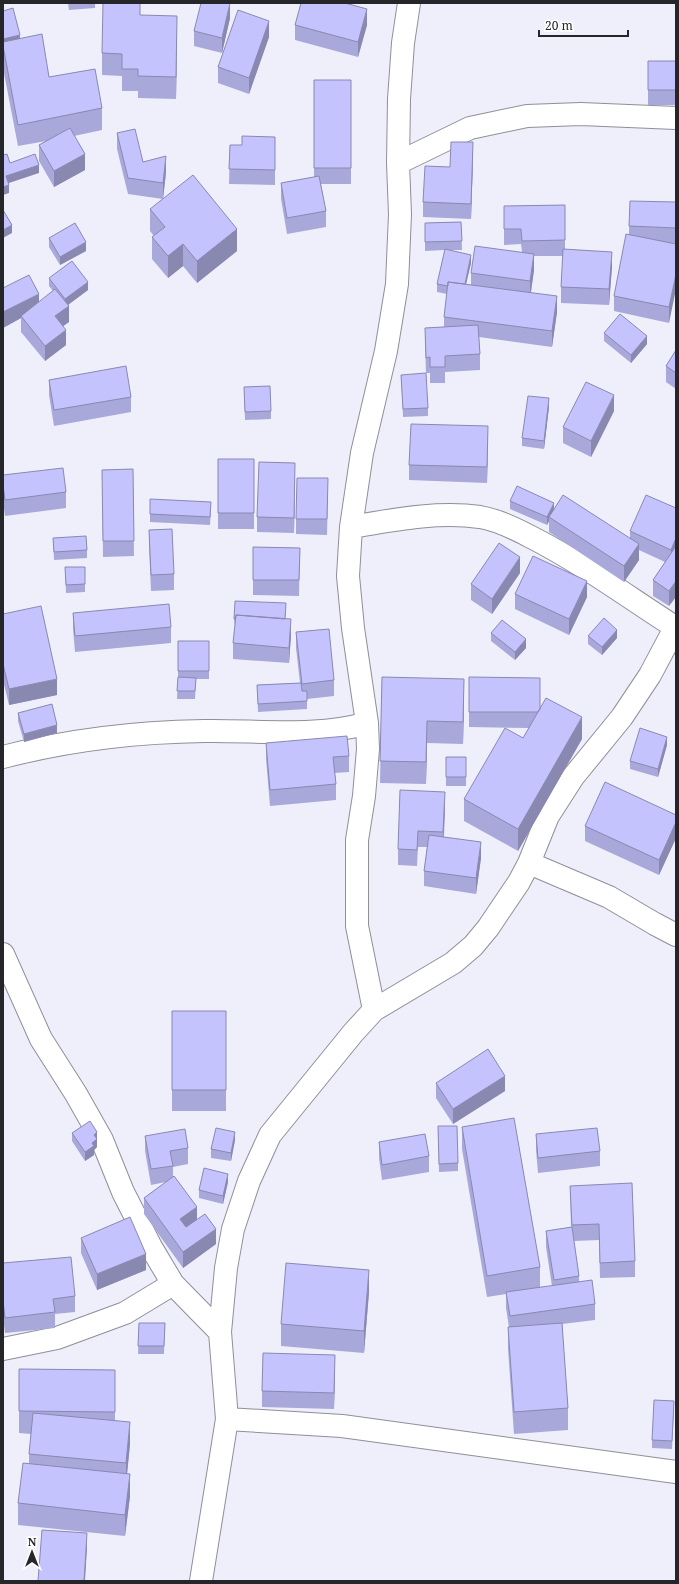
<svg xmlns="http://www.w3.org/2000/svg" width="679" height="1584" font-family="'Noto Serif',serif">
	<rect width="100%" height="100%" fill="#efeffb"/>
	<g fill="none" stroke-linecap="round" stroke-linejoin="round">
		<defs>
			<path id="minor" d="M398 163 470 128 527 116 581 114 676 118
				M351 527C393 520 437 511 480 517 498 520 516 529 531 537 582 563 628 597 675 627
				M3 757C68 740 137 732 204 731 255 730 319 738 367 723
				M529 863 609 897 655 924 676 935
				M3 954 41 1039 76 1094 102 1140 123 1192 151 1247 173 1284 220 1332
				M374 1010 357 926V840L364 796 368 749 367 723 353 628 348 576 351 527 362 453 386 351 397 284 400 214 398 163 399 99 403 43 409 3
				M3 1349 57 1338 125 1313 173 1284
				M227 1419 342 1426 676 1472
				M201 1581 227 1419 220 1332 226 1268 233 1229 249 1181 270 1135 353 1033 374 1010 453 963 473 946 488 928 519 882 529 863 548 816 573 777 622 717 650 675 676 626"/>
		</defs>
		<use href="#minor" stroke="#8f8f99" stroke-width="24"/>
		<use href="#minor" stroke="#fff" stroke-width="22"/>
	</g>
	<path fill="#a9a8da" d="M68 3H95V8L69 10Z
		M3 11 20 39 49 77 102 108V130L74 136 85 170 54 187 39 161V145L46 141 18 146 3 68Z
		M140 15 177 38 176 99 138 98V91H122V76L102 75V53Z
		M230 18 222 53 194 46V31Z
		M295 25H367L358 57 295 40Z
		M269 37 249 94 218 83V67Z
		M648 61H676V105H648Z
		M314 80H351V184H321L326 211V227L287 234 281 199V183L314 177Z
		M117 133 143 162 166 172 163 199 128 194 117 149Z
		M275 137V185L229 184 230 145H242Z
		M473 158 471 219 423 217V202L450 167Z
		M676 202V243H673L669 323 614 311V296L629 235V226Z
		M565 205V249L612 267 609 305 561 303V287L563 256H534V270L531 293 557 312 552 347 479 337 480 354V370L445 372V383H430V373H426L425 344V328L444 327V317L447 294 437 292V284L445 250 425 251V223L461 222 462 250H448L471 263 466 284 471 285V273L522 252 521 244 504 245V206Z
		M150 209 237 251 197 283 183 266 168 278 152 259V237L154 236 150 231Z
		M49 238 86 251 60 265 49 247Z
		M49 278 88 290 68 305 69 322 63 326 66 345 45 361 21 332V318L3 328V288L39 303 53 291 49 286Z
		M604 333 647 344 631 363 604 341Z
		M676 350V389L666 382V366Z
		M401 375 428 408V416L403 417Z
		M49 380 131 397V412L54 426 49 395Z
		M244 387 271 411V419L245 420Z
		M549 407 544 449 522 446V438Z
		M614 411 591 457 563 443V427Z
		M488 442 487 483 409 480V465Z
		M218 459H254V529H218Z
		M133 469 134 556 103 557 102 470Z
		M3 475 66 492V508L5 516 3 501Z
		M295 478 294 533 257 532V517Z
		M328 494 327 535 296 534V519Z
		M150 499 211 510 210 525 150 522Z
		M510 501 554 509 630 538V531L676 508 669 606 653 596V580L665 562 639 550V560L624 582 549 532V521L547 525 510 509Z
		M149 530 174 574V590L151 591 149 546Z
		M53 538 87 550V558L54 560Z
		M253 547 300 548 299 596 253 595Z
		M65 567H85V592L66 593Z
		M520 573 492 614 471 600V584Z
		M515 594 587 597 569 635 515 609Z
		M286 611 285 619 291 635 289 663 233 659V643L235 627 234 619Z
		M73 613 171 627V643L75 652 73 629Z
		M3 614 57 695 9 705 3 680Z
		M296 632 334 680V696L307 699V709L258 712 257 685 300 683 296 648Z
		M491 633 526 648 515 660 491 641Z
		M588 636 617 638 602 655 588 644Z
		M178 641H209V679H196L195 699H177L178 677Z
		M382 677 464 701 463 744 427 743 426 784 380 783Z
		M469 677 540 709 582 739 518 851 464 821V799L523 738 529 728 469 727Z
		M18 713 57 733 24 742 18 721Z
		M266 743 349 756V772L335 773 336 784V800L270 806 266 759Z
		M667 745 658 777 630 769V761Z
		M446 757H466V786H446Z
		M445 807 444 837 481 858 476 894 424 886V871L427 847H418L417 866 398 865V849Z
		M676 815V838L659 875 585 841V826Z
		M172 1011H226V1111H172Z
		M436 1083 505 1091 453 1124 436 1098Z
		M438 1126 458 1163V1171L439 1172Z
		M462 1127 540 1267V1287L552 1286 546 1247V1231L571 1227 570 1186 635 1261V1277L600 1278 599 1240 574 1241 579 1276V1282L595 1304V1320L562 1324 568 1408V1430L514 1434 508 1349V1327H509L506 1308V1294L487 1297 462 1149Z
		M72 1133 97 1140V1147L94 1150V1155L85 1161 72 1141Z
		M536 1134 600 1151V1166L538 1173 536 1150Z
		M145 1136 188 1148V1164L173 1167V1178L197 1219 216 1244 183 1268 144 1214V1198L166 1182 151 1185 145 1151Z
		M235 1140 231 1161 211 1158V1149Z
		M379 1142 429 1156V1172L382 1180 379 1158Z
		M228 1182 223 1204 199 1198V1190Z
		M81 1238 146 1270 97 1290 81 1253Z
		M3 1263 75 1296V1312L55 1314V1328L5 1333 3 1316Z
		M369 1292 364 1353 281 1346V1324Z
		M139 1323H165L164 1354H138Z
		M19 1369 115 1370V1421L130 1444 127 1474 130 1496 125 1536 18 1525V1503L29 1463V1454L31 1434 19 1433Z
		M335 1371 334 1409 262 1407V1391Z
		M674 1409 672 1449 652 1448V1440Z"/>
	<path fill="#8988b1" d="M230 3V18L222 53V38Z
		M367 9V25L358 57V42Z
		M177 16V38L176 99V77Z
		M269 21V37L249 94V78Z
		M20 35V50L3 46V39Z
		M473 142V158L471 219V204Z
		M85 154V170L54 187V171Z
		M166 156V172L163 199V183Z
		M39 165V173L6 184V176Z
		M9 185V193L3 195V187Z
		M12 225V233L3 238V230Z
		M237 229V251L197 283V261Z
		M86 242V251L60 265V257Z
		M183 244V266L168 278V256Z
		M612 252V267L609 305V289Z
		M534 254V270L530 297V281Z
		M471 255V263L463 297V289Z
		M676 274V289L669 323V307Z
		M88 282V290L65 307V299Z
		M39 294V309L21 316V318L3 328V312Z
		M557 296V312L552 347V331Z
		M69 306V322L55 332V316Z
		M66 330V345L45 361V346Z
		M647 336V344L631 363V355Z
		M614 395V411L591 457V441Z
		M549 398V407L544 449V441Z
		M488 426V442L487 483V467Z
		M295 463V478L294 533V518Z
		M554 503V511L549 517V521L547 525V517Z
		M676 538V554L671 565V550Z
		M639 544V560L624 582V566Z
		M520 557V573L492 614V599Z
		M587 581V597L569 635V619Z
		M676 581V597L669 606V591Z
		M291 619V635L289 663V648Z
		M617 630V638L602 655V647Z
		M526 639V648L515 660V652Z
		M57 679V695L9 705V689Z
		M464 679V701L463 744V722Z
		M582 717V739L518 851V829Z
		M427 721V743L426 784V762Z
		M57 725V733L24 742V734Z
		M667 737V745L658 777V769Z
		M445 792V807L443 848V832Z
		M676 822V838L659 875V860Z
		M481 842V858L476 894V878Z
		M505 1076V1091L453 1124V1109Z
		M97 1132V1147L94 1150V1155L85 1161V1152L92 1143 94 1135Z
		M235 1132V1140L231 1161V1153Z
		M228 1174V1182L223 1204V1196Z
		M197 1207V1222L180 1235V1219Z
		M216 1229V1244L183 1268V1252Z
		M146 1254V1270L97 1290V1274Z
		M369 1270V1292L364 1353V1331Z
		M335 1355V1371L334 1409V1393Z
		M130 1422V1444L126 1484V1463Z
		M130 1474V1496L125 1536V1515Z
		M87 1533V1548L85 1581H84Z"/>
	<path fill="#c4c3fd" stroke="#8988b1" d="M103 3H140V15L177 16 176 77 138 76V69H122V54L102 53Z
		M201 3H230L222 38 194 31Z
		M301 3H345L367 9 358 42 295 25Z
		M13 8 20 35 3 39V11Z
		M238 10 269 21 249 78 218 67Z
		M42 34 49 77 95 69 102 108 18 125 3 46V42Z
		M648 61H676V90H648Z
		M314 80H351V168H314Z
		M70 128 85 154 54 171 39 145Z
		M135 129 143 162 166 156 163 183 128 178 117 133Z
		M242 136 275 137V170L229 169 230 145H242Z
		M451 142H473L471 204 423 202 425 166 450 167Z
		M7 154 10 163 35 154 39 165 6 176 9 185 3 187V155Z
		M193 175 237 229 197 261 183 244 168 256 152 237 165 227 150 209Z
		M319 176 326 211 287 218 281 183Z
		M630 201 676 202V228L629 226Z
		M565 205V240L522 241 521 229H504V206Z
		M3 210 12 225 3 230Z
		M461 222 462 241 425 242V223Z
		M75 223 86 242 60 257 49 238Z
		M626 234 676 244V274L669 307 614 296Z
		M475 246 534 254 530 281 471 273Z
		M445 249 471 255 465 284 448 282V286L437 284Z
		M563 249 612 252 609 289 561 287Z
		M72 261 88 282 65 299 49 278Z
		M29 275 39 294 3 312V288Z
		M448 282 557 296 552 331 444 317Z
		M55 289 69 306 55 316 66 330 45 346 21 316Z
		M620 314 647 336 631 355 604 333Z
		M478 325 480 354 445 356V367H430V357L426 358 425 328Z
		M676 350V373L666 366Z
		M126 366 131 397 54 410 49 380Z
		M426 373 428 408 403 409 401 375Z
		M586 382 614 395 591 441 563 427Z
		M270 386 271 411 245 412 244 387Z
		M528 396 549 398 544 441 522 438Z
		M411 424 488 426 487 467 409 465Z
		M218 459H254V513H218Z
		M259 462 295 463 294 518 257 517Z
		M63 468 66 492 5 500 3 485V475Z
		M133 469 134 541H103L102 470Z
		M297 478H328L327 519H296Z
		M517 486 554 503 547 517 510 501Z
		M563 495 639 544 624 566 549 517Z
		M646 495 676 508V538L671 550 630 531Z
		M150 499 211 502 210 517 150 514Z
		M172 529 174 574 151 575 149 530Z
		M86 536 87 550 54 552 53 538Z
		M499 543 520 557 492 599 471 584Z
		M676 546V581L669 591 653 580Z
		M253 547 300 548 299 580H253Z
		M533 556 587 581 569 619 515 594Z
		M65 567H85V584L66 585Z
		M235 601 286 603 285 619 236 615 235 619H234Z
		M169 604 171 627 75 636 73 613Z
		M41 606 57 679 9 689 3 664V614Z
		M236 615 291 619 289 648 233 643Z
		M604 618 617 630 602 647 588 636Z
		M502 620 526 639 515 652 491 633Z
		M329 629 334 680 302 684 296 632Z
		M178 641H209V671H178Z
		M178 677 196 678 195 691H177Z
		M382 677 464 679 463 722 427 721 426 762 380 761Z
		M469 677 540 678V709L538 712H469Z
		M301 683 302 691H307V701L258 704 257 685Z
		M546 698 582 717 518 829 464 799 505 728 523 738Z
		M52 704 57 725 24 734 18 713Z
		M640 728 667 737 658 769 630 761Z
		M347 736 349 756 333 757 336 784 270 790 266 743Z
		M446 757H466V777H446Z
		M605 782 676 815V822L659 860 585 826Z
		M400 790 445 792 443 832 418 831 417 850 398 849Z
		M429 835 481 842 476 878 424 871Z
		M172 1011H226V1090H172Z
		M488 1049 505 1076 453 1109 436 1083Z
		M514 1118 540 1267 487 1276 462 1127Z
		M90 1121 97 1132 94 1135 97 1139 92 1143 94 1146 85 1152 72 1133Z
		M438 1126H457L458 1163 439 1164Z
		M216 1128 235 1132 231 1153 211 1149Z
		M597 1128 600 1151 538 1158 536 1134Z
		M185 1129 188 1148 170 1151 173 1166 151 1169 145 1136Z
		M425 1134 429 1156 382 1165 379 1142Z
		M204 1168 228 1174 223 1196 199 1190Z
		M174 1176 197 1207 180 1219 186 1227 205 1214 216 1229 183 1252 144 1198Z
		M632 1183 635 1261 600 1263 599 1224 572 1225 570 1186Z
		M130 1217 146 1254 97 1274 81 1238Z
		M572 1227 579 1276 554 1280 546 1231Z
		M71 1257 75 1296 53 1299 55 1312 5 1318 3 1300V1263Z
		M286 1263 369 1270 364 1331 281 1324Z
		M592 1280 595 1304 510 1316 506 1292Z
		M139 1323H165L164 1346H138Z
		M562 1323 568 1408 514 1412 508 1327Z
		M263 1353 335 1355 334 1393 262 1391Z
		M19 1369 115 1370V1412L19 1411Z
		M654 1400 674 1401 672 1441 652 1440Z
		M33 1413 130 1422 126 1463 29 1454Z
		M23 1463 130 1474 125 1515 18 1503Z
		M42 1530 87 1533 84 1581H38Z"/>
	<rect width="679" height="1584" fill="none" stroke="#25262a" stroke-width="8"/>
	<g transform="translate(32 1552)" stroke="#ffffff" stroke-width="3" paint-order="stroke">
	<path d="M0-3L7 15L0 10L-7 15Z" fill="#25262a"/>
	<text y="-6" font-size="11" font-weight="bold" text-anchor="middle" fill="#25262a">N</text>
	</g>
	<path d="M539 30v6h89v-6" fill="none" stroke="#25262a" stroke-width="2"/>
	<text x="545" y="30" font-size="12" fill="#25262a" stroke="#ffffff" stroke-width="3" paint-order="stroke">20 m</text>
</svg>
